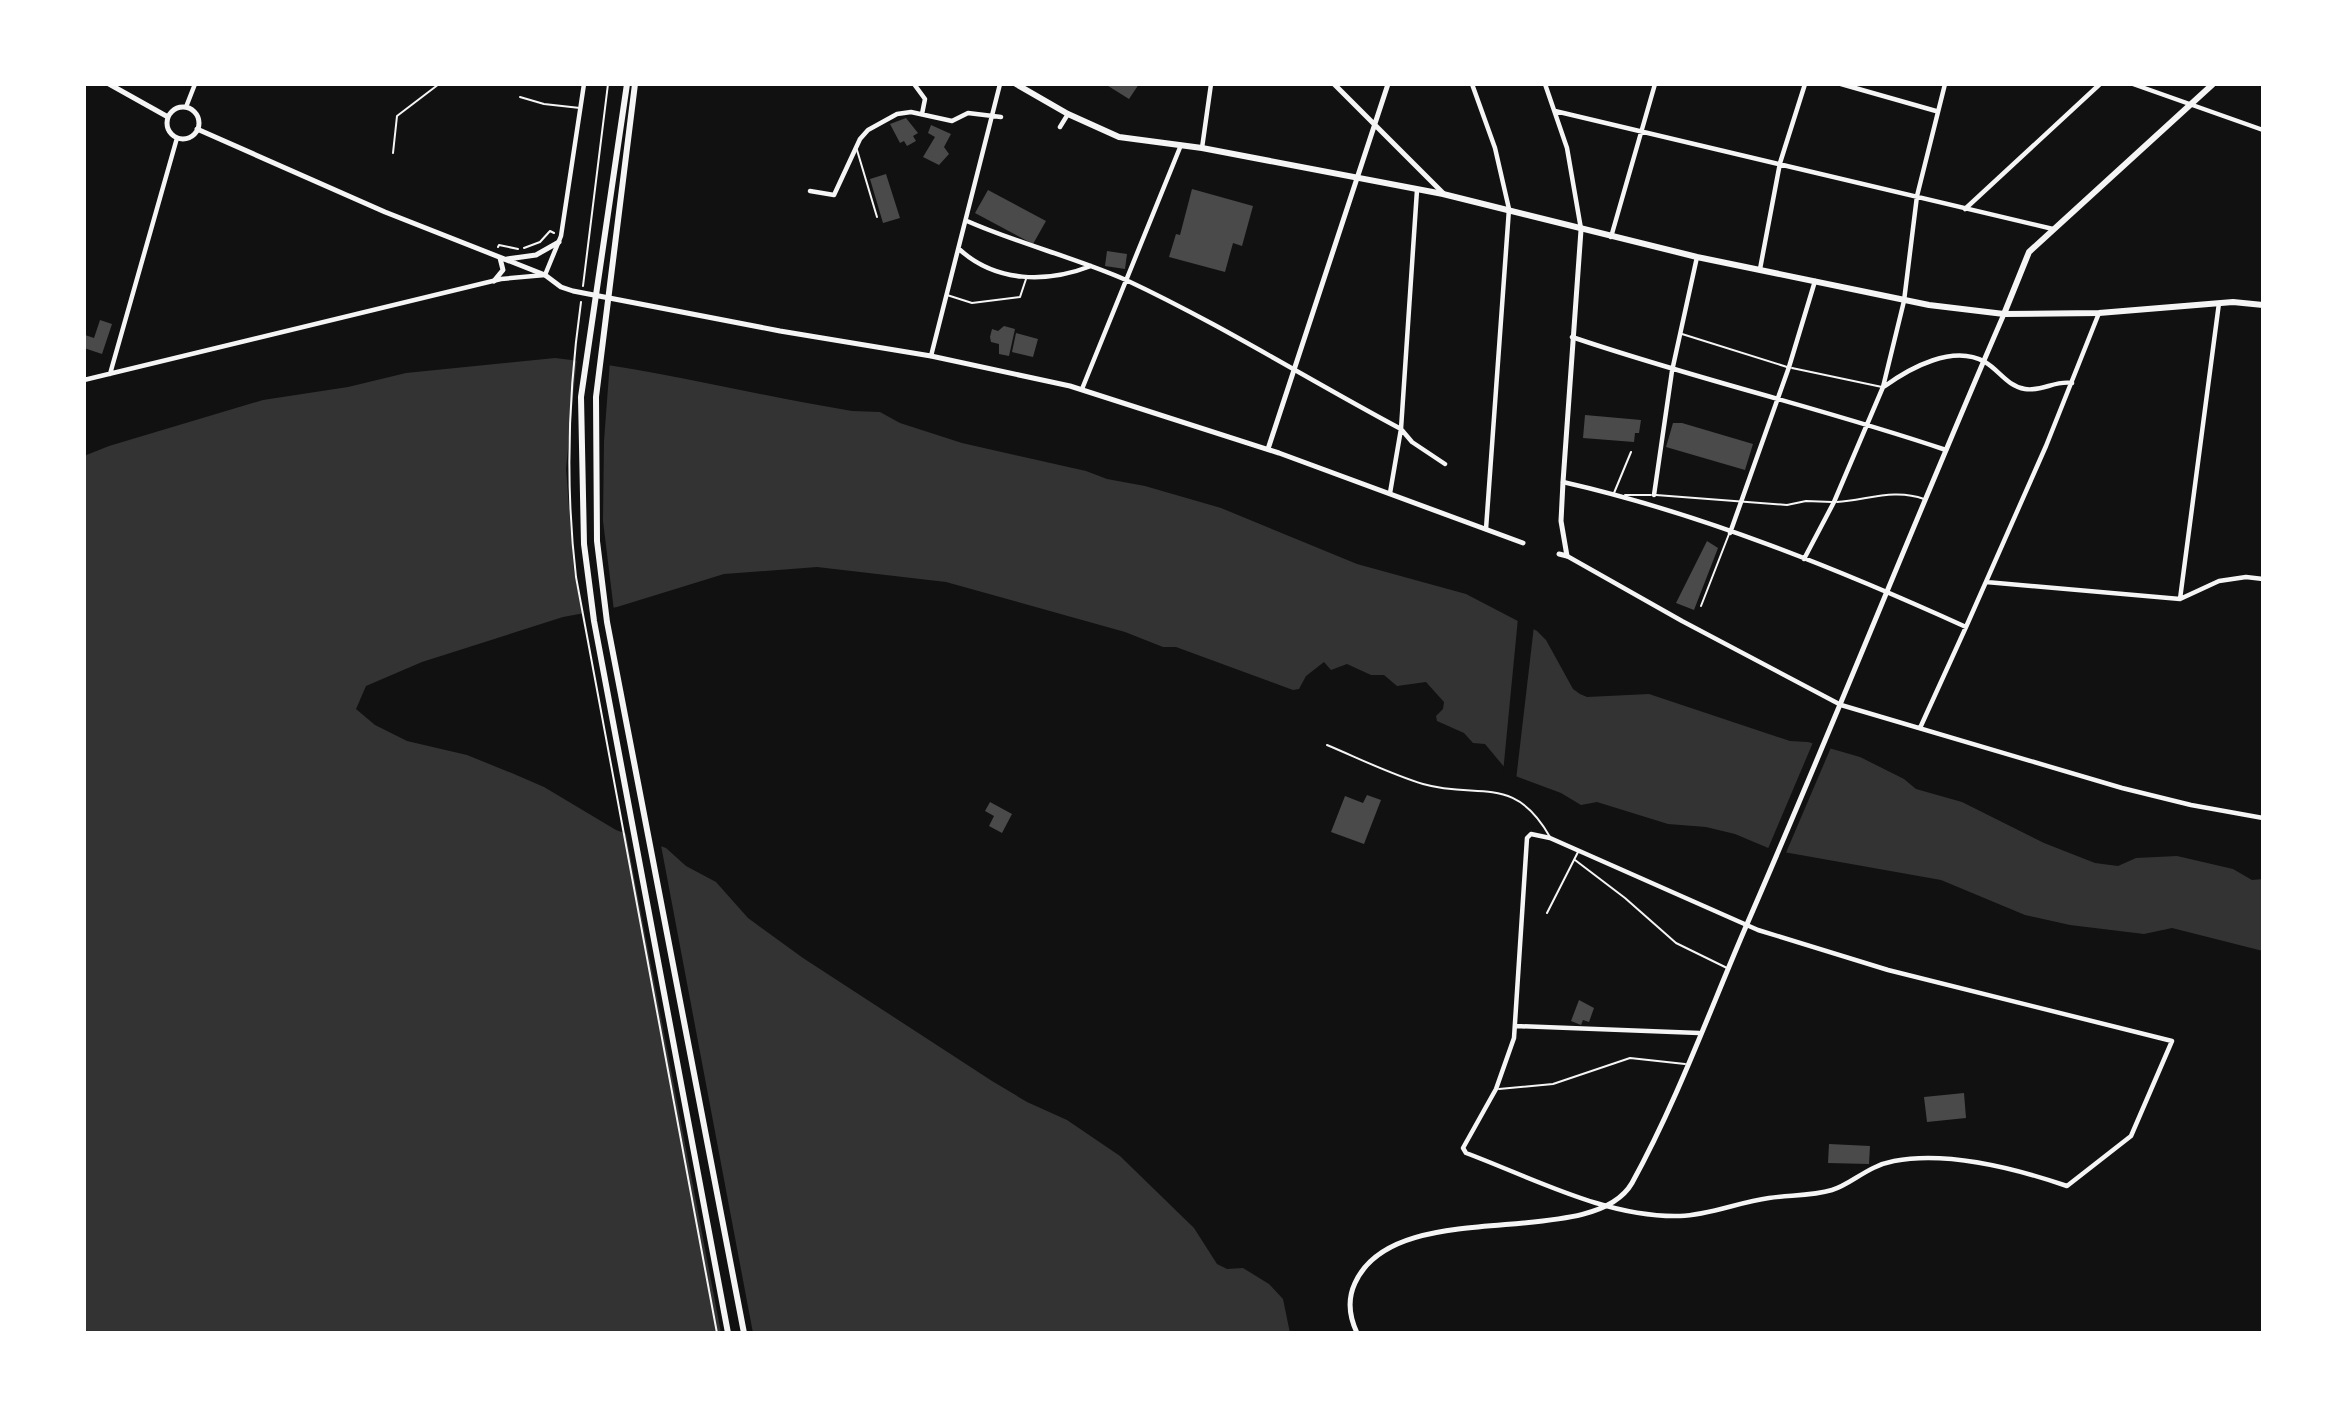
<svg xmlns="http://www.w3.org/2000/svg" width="2347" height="1417" font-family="'Roboto Condensed',sans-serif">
	<rect width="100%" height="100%" fill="#111"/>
	<path fill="#333" d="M555 358C655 369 753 395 852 411L880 412 900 423 962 443 1086 471 1107 479 1145 486 1221 508 1357 564 1466 594 1537 631 1546 640 1573 689 1580 694 1587 697 1649 694 1790 741 1808 742 1860 757 1904 779 1916 789 1962 802 2044 843 2095 863 2118 866 2136 858 2177 856 2233 869 2252 880 2263 879V951L2172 928 2144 934 2070 925 2025 915 1941 880 1773 850 1735 834 1706 827 1668 824 1597 802 1581 805 1561 793 1510 774 1485 744 1473 743 1464 733 1437 721 1436 716 1443 709 1444 702 1426 682 1397 686 1384 675H1371L1347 664 1331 670 1324 662 1306 676 1299 689 1293 690 1176 647H1163L1125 632 946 582 817 567 724 574 617 607 563 617 422 662 366 686 356 709 375 725 407 741 467 755 514 774 544 787 616 830 666 848 686 866 716 882 748 918 803 958 992 1081 1027 1102 1067 1120 1120 1156 1194 1228 1217 1264 1227 1269 1243 1268 1269 1284 1283 1299 1290 1333H84V456L109 446 263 400 348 387 406 373Z"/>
	<path fill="#111" d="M577 357 610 361 604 441 603 521 614 611 583 617 574 572 566 469Z
		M1518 618 1534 626 1516 780 1503 773Z
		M1814 740 1832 745 1785 855 1772 853 1767 851Z
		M625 829 660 840 753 1333H721Z"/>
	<path fill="#4a4a4a" d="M1105 84H1139L1129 99Z
		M906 118 918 133 913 136 916 141 907 146 904 141 900 143 890 124Z
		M931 125 951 134 944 147 949 154 939 165 923 157 935 137 928 133Z
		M886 174 900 218 883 223 870 179Z
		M1192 189 1253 206 1242 246 1233 243 1225 272 1169 257 1176 234 1180 235Z
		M988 190 1046 221 1033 244 975 213Z
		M1107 251 1127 254 1125 269 1105 266Z
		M100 320 112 324 102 354 84 348 85 335 94 338Z
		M1004 326 1015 329 1009 356 999 354V344L991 342 990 337 992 329 998 331Z
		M1016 333 1038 339 1033 357 1012 352Z
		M1585 415 1641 420 1639 433H1635L1634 442 1583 438Z
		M1673 423H1682L1753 444 1745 470 1666 447Z
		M1707 541 1718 548 1694 610 1676 603Z
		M1367 795 1381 800 1364 844 1331 832 1345 796 1363 803Z
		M990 802 1012 814 1002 833 989 826 994 816 985 811Z
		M1579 1000 1594 1008 1589 1022 1583 1020 1581 1025 1571 1021Z
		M1964 1093 1966 1118 1927 1122 1924 1097Z
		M1829 1144 1870 1146 1869 1164 1828 1163Z"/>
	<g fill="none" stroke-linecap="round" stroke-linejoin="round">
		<path stroke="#f5f5f5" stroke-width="2" d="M498 247 499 245 518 249
			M524 248 540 242 550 231 554 233
			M583 286 608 84
			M581 302C568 394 565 484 576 577L717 1333"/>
		<path stroke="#f5f5f5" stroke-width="2" d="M520 97 544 104 580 108
			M857 150 877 217
			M393 153 397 116 439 84
			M947 295 972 303 1020 297 1026 279
			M1682 334 1787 367
			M1792 368 1882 387
			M1614 493 1631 452
			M1625 495H1651
			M1656 495 1787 505 1806 501 1832 502
			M1837 502C1867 500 1895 488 1924 499
			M1701 606 1729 534
			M1327 745C1358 758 1390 774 1423 784 1479 800 1514 773 1550 837
			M1575 860 1625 898 1676 943 1727 968
			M1547 913 1578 852
			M1499 1089 1553 1084 1630 1058 1685 1064"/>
		<path stroke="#f5f5f5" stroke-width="4.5" d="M914 84 925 99 922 114
			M1472 84 1495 148 1509 209 1486 529
			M1545 84 1567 148 1581 229
			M1841 84 1936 111
			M2133 84 2263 130
			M186 107 195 84
			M1555 111 2053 229
			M1060 127 1068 114
			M1202 148 1211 84
			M810 191 834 195 860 139 868 130 897 114 911 112 952 121 968 113 1001 117
			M1965 209 2100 84
			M967 221C1019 244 1074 257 1126 280 1220 324 1309 380 1401 429L1412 442 1445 464
			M1611 237 1655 84
			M959 249C996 283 1047 283 1091 266
			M1760 269 1780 163 1805 84
			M1572 337C1695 379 1822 408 1946 450
			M931 356 1000 84
			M110 374 177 138
			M84 380 501 279 545 275 561 236 584 84
			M1885 386C1910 368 1953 344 1985 362 1999 370 2007 386 2025 389 2042 392 2055 380 2072 383
			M1082 389 1181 145
			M1563 482C1700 513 1838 569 1966 627L2046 446 2099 313
			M1390 493 1401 429 1417 190
			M1654 495 1672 371 1697 257
			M1730 533 1789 367 1815 281
			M1567 556 1682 621 1841 705 2122 788 2191 805 2263 818
			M1804 559 1834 502 1883 387 1904 301 1917 196 1945 84
			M1986 582 2180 599 2219 581 2246 577 2263 579
			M2180 599 2219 303
			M1920 728 1966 627
			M1531 834 1550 838 1758 930 1888 970 2172 1041 2131 1136 2067 1186C2017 1169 1947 1151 1894 1161 1867 1166 1852 1184 1832 1190 1812 1196 1789 1195 1769 1198 1739 1202 1710 1215 1680 1216 1607 1218 1533 1178 1466 1153L1463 1148 1496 1089 1514 1038 1527 838Z
			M1516 1026 1699 1033"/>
		<path stroke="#f5f5f5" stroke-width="5" d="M109 84 168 117
			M1334 84 1443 193
			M167 123a16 16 0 1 1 32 0a16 16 0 1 1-32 0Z
			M197 129 385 212 545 275 561 287 573 291 780 331 931 356 1070 386 1279 453 1523 543
			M507 259 536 255 559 242
			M494 281 503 270 500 258
			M1268 449 1388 84
			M1559 554 1567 556 1561 521 1563 482 1581 230
			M1357 1333C1349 1316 1347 1300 1355 1283 1396 1193 1592 1253 1632 1183 1676 1103 1708 1015 1744 931 1833 727 1915 519 2004 314"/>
		<path stroke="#f5f5f5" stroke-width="6" d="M2004 314 2029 252 2213 84"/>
		<path stroke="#f5f5f5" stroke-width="6" d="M627 84 581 397 584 544 594 621 728 1333
			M635 84 596 397 597 541 607 622 744 1333
			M1016 84 1068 114 1119 137 1202 148 1443 194 1697 257 1929 305 2004 314 2099 313 2233 302 2263 305"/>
	</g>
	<rect width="2347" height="1417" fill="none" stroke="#ffffff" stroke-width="172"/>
</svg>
